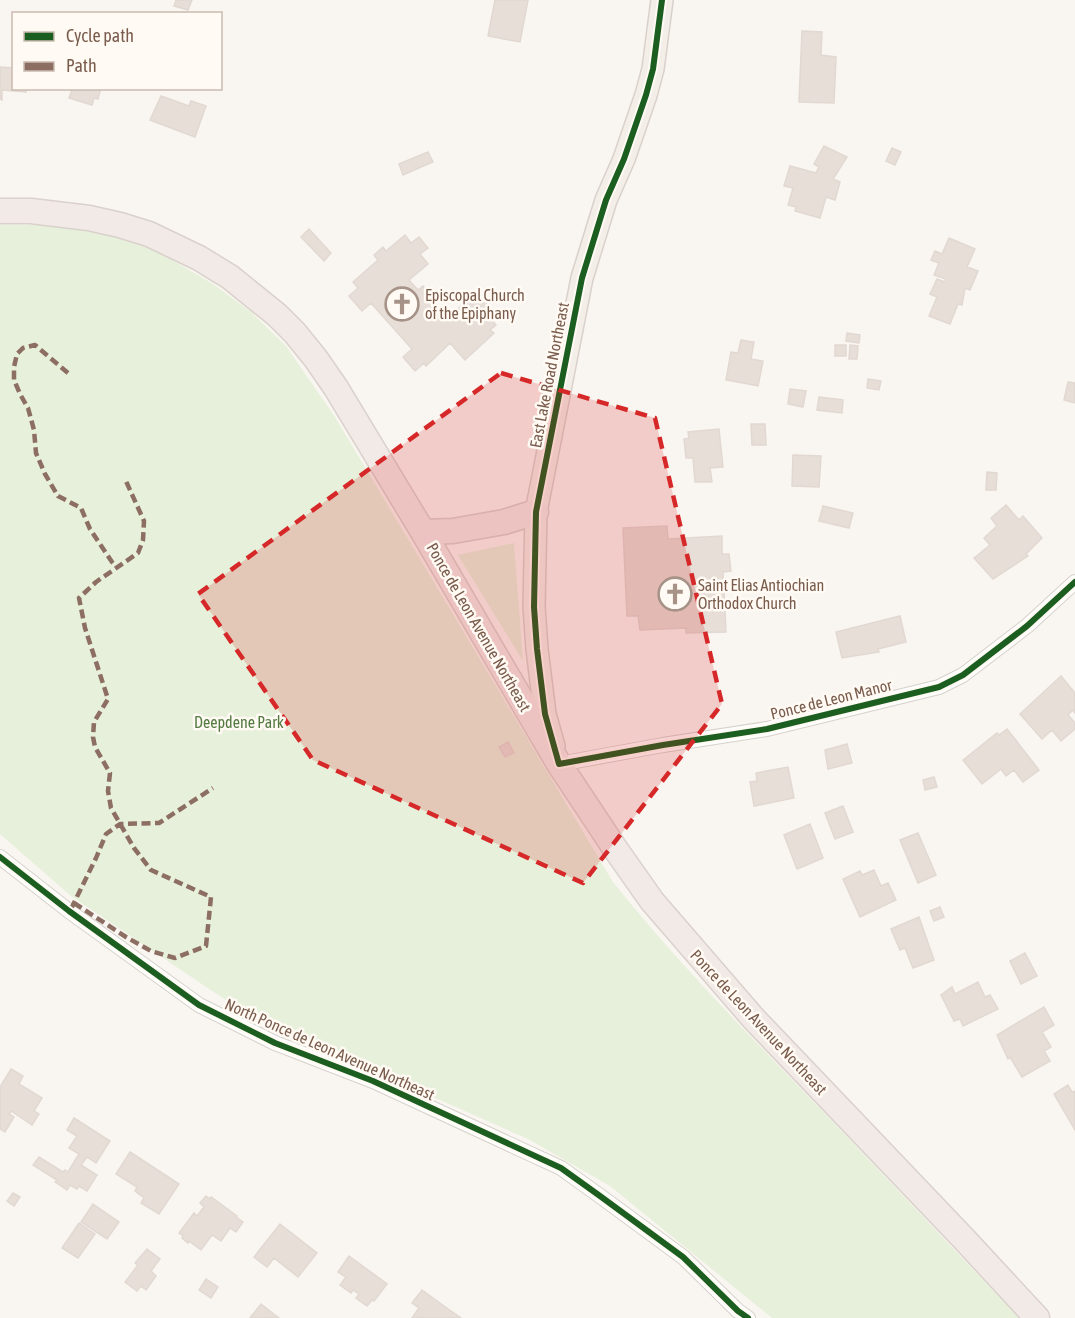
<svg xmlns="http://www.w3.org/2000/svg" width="1075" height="1318" font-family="'Asap Condensed',sans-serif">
	<rect width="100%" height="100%" fill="#f9f5f0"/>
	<path fill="#e7f0db" d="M0 225H39L100 231 157 251 213 284 251 312 286 346 335 417 613 882C673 957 739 1025 806 1094 877 1168 948 1243 1019 1318H772L610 1186 528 1139 313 1044 242 1011 71 896 0 834Z
		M514 543 523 661 458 555Z"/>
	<path fill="#e6ded7" stroke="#e2d8d2" stroke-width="1.5" d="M176 0H192L188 10 174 6Z
		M495 0H528L520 42 488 36Z
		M802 31 822 32 821 55 836 57 834 103 799 102Z
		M0 67 14 68V88H26V92L2 90V100L0 99Z
		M101 88 98 99 94 98 92 105 69 98 72 90 66 89Z
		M161 96 189 106 191 101 206 106 195 137 150 120Z
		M824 146 847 157 833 179 840 182 835 200 826 197 820 218 795 211 796 207 788 205 793 188 784 186 790 166 816 173 819 167 814 164Z
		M892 148 901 152 895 165 886 161Z
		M428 152 433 162 403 175 399 164Z
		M309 229 331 253 324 261 301 237Z
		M405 235 411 243 419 237 428 248 420 254 428 264 409 280 418 290 423 286 431 295 426 299 445 320 477 292 489 306 484 311 496 325 490 330 494 333 465 360 450 343 426 366 424 363 415 371 403 357 412 349 371 303 362 311 349 296 358 288 353 282 378 260 374 255 383 247 386 251Z
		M949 238 975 249 967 267 978 271 970 290 965 288 962 305 958 304 950 324 929 316 937 297 930 294 937 279 945 282 946 279 934 275 939 263 931 260 935 251 942 254Z
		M847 333 860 335 859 343 846 341Z
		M741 340 754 342 751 359 763 361 758 386 726 380 731 352 738 353Z
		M835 345H846V356H835Z
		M850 345 858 346 857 359H849Z
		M868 379 881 381 879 390 867 388Z
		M1068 382 1075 383V403L1064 400Z
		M790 389 806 391 803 407 788 404Z
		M819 397 843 400 842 413 817 410Z
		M751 424H765L766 445H752Z
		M719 429 723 467 710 468 712 482H695L693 458H686L684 439 689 438 688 432Z
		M793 455 821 456 819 487 792 486Z
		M987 472 997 473 996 490H986Z
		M1006 505 1019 520 1023 516 1042 538 1026 554 1028 556 993 579 974 558 990 545 984 538 997 526 991 518Z
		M823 506 853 513 849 528 819 521Z
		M667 526 668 539 722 536V554H729L731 571 723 572 726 632 686 633V628L640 630 638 616H627L623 528Z
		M900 616 906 642 878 649 879 652 842 658 836 632Z
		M1061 676 1075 693V713L1073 710 1068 715 1075 723V729L1061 741 1052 730 1042 739 1020 714Z
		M1007 729 1039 770 1023 782 1014 770 1006 776 1001 769 982 784 963 760 997 733 999 735Z
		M508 742 514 753 505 757 499 747Z
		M847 744 852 763 828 769 825 750Z
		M788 767 794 798 754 806 750 782 757 781 756 773Z
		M934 777 937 787 925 790 923 780Z
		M843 806 853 832 835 839 825 813Z
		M810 824 823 858 797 869 784 835Z
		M918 833 936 875 918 883 900 840Z
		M874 870 881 886 888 883 896 900 860 917 843 879 860 871 862 875Z
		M940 907 944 917 934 921 930 911Z
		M919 917 934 960 913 968 905 948 900 950 891 929Z
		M1025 953 1037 976 1021 984 1010 961Z
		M978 982 985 997 990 995 998 1009 963 1026 960 1019 954 1021 941 995 952 987 955 994Z
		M1044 1007 1054 1025 1042 1032 1051 1047 1044 1051 1050 1061 1022 1077 1010 1057 1008 1059 997 1035Z
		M11 1069 23 1076 19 1084 42 1098 34 1111 39 1114 32 1125 11 1111 9 1114 14 1117 5 1132 0 1129V1087Z
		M1068 1085 1072 1092 1075 1091V1130L1054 1094Z
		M74 1118 110 1141 96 1163 87 1157 81 1165 97 1175 87 1191 79 1186 77 1189 70 1185 67 1190 55 1182 57 1180 33 1165 39 1157 63 1172 65 1170 68 1172 79 1154 69 1148 77 1136 67 1130Z
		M130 1152 179 1184 159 1214 141 1203 144 1198 135 1191 137 1187 116 1174Z
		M13 1193 20 1197 14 1206 7 1201Z
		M206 1196 210 1199 211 1197 237 1216 236 1217 243 1222 236 1232 230 1228 221 1241 212 1235 201 1250 189 1241 188 1243 182 1238 183 1236 179 1233 194 1213 197 1216 204 1207 200 1203Z
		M93 1204 119 1222 107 1239 81 1222Z
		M79 1223 95 1234 78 1258 62 1248Z
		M280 1224 317 1253 298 1277 274 1258 267 1267 254 1257Z
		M147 1249 160 1259 151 1271 156 1276 146 1290 141 1286 137 1291 125 1282 138 1265 135 1263Z
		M349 1256 387 1284 374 1301 372 1300 367 1306 356 1298 359 1294 353 1290 351 1293 340 1285 346 1277 338 1272Z
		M206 1279 218 1287 211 1298 199 1290Z
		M422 1290 451 1311 461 1318H412L419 1308 412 1303Z
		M261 1304 275 1315 279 1318H250Z"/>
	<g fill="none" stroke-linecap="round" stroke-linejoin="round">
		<defs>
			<path id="street" d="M559 764 663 745 767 729 939 687 963 675 1027 626 1075 582
				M0 857 69 911 199 1005 275 1043 373 1081 561 1168 600 1196 683 1257 738 1311 748 1318"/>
			<path id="primary" d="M554 746 545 714 537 649 534 607 536 512 582 278 606 200 624 159 646 95 653 69 662 0"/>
			<path id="highway" d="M0 211H31L89 218 120 225 149 234 199 258 230 277 277 315 295 333 316 359 336 388 423 532 559 764 614 847 652 901 754 1019 964 1239 1037 1318
				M423 532 453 531 504 522 536 512"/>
		</defs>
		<use href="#street" stroke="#d7d1cb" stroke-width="16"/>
		<use href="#primary" stroke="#dad1cc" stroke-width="24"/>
		<use href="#highway" stroke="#dad1cc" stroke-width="27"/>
		<use href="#street" stroke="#fefefd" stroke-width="14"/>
		<use href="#primary" stroke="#f3eee8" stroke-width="21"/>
		<use href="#highway" stroke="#f2eae7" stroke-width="24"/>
		<path stroke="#8d6e63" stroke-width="4.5" stroke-dasharray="9 4.5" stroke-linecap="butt" d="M68 373 35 345 23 348 17 354 14 367V380L20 394 28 408 34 430 36 453 45 474 58 496 81 508 90 529 112 562 117 567
			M74 903 126 937 151 951 175 958 206 946 211 897 151 870 134 848 111 808 108 791 110 773 95 747 93 737 94 722 108 699 85 628 79 598 96 582 138 553 143 540 144 521 125 479
			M71 909 96 858 106 834 120 824 159 823 213 788"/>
		<defs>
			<path id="cycleway" d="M662 0 653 69 646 95 624 159 606 200 582 278 536 512 534 607 537 649 545 714 559 764 663 745 767 729 939 687 963 675 1027 626 1075 582
				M0 857 69 911 199 1005 275 1043 373 1081 561 1168 600 1196 683 1257 738 1311 748 1318"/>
		</defs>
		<use href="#cycleway" stroke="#fffaf3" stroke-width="10"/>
		<use href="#cycleway" stroke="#1b5e20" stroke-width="6"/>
	</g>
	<path fill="#d62828" fill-opacity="0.2" stroke="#d62828" stroke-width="4.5" stroke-dasharray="12 8" stroke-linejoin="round" d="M501 373 655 418 722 704 583 883 313 760 198 594Z"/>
	<defs>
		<symbol id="church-ring" viewBox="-11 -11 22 22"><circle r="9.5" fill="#fffaf3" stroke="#a69286" stroke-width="1.5"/><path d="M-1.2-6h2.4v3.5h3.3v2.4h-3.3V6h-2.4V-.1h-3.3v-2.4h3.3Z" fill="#a69286"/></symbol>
	</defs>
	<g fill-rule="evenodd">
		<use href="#church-ring" x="383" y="285" width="38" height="38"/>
		<use href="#church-ring" x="656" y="575" width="38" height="38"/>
	</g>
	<g text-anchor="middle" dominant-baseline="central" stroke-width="5" stroke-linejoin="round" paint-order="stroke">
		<g font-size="16" fill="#7a5c4d" stroke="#fffaf3" text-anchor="start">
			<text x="425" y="295">Episcopal Church<tspan x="425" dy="18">of the Epiphany</tspan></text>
			<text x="698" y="585">Saint Elias Antiochian<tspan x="698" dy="18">Orthodox Church</tspan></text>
		</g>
		<g font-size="16" fill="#7a5c4d" stroke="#fffaf3">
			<text transform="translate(549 375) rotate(-79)">East Lake Road Northeast</text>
			<text transform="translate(479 627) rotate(60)">Ponce de Leon Avenue Northeast</text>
			<text transform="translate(831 699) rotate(-14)">Ponce de Leon Manor</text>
			<text transform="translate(759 1022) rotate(47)">Ponce de Leon Avenue Northeast</text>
			<text transform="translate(330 1049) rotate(24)">North Ponce de Leon Avenue Northeast</text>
		</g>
		<g font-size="16" fill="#537a41" stroke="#fffaf3">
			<text x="239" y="722">Deepdene Park</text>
		</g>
	</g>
	<rect x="12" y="12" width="210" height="78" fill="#fffaf3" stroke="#cabbb1" stroke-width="1.5"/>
	<rect x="24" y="32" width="30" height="9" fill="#1b5e20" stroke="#cabbb1" stroke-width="1.5"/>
	<text x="66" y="42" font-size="18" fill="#7a5c4d">Cycle path</text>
	<rect x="24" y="62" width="30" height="9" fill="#8d6e63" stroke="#cabbb1" stroke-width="1.5"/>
	<text x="66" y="72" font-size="18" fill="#7a5c4d">Path</text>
</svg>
